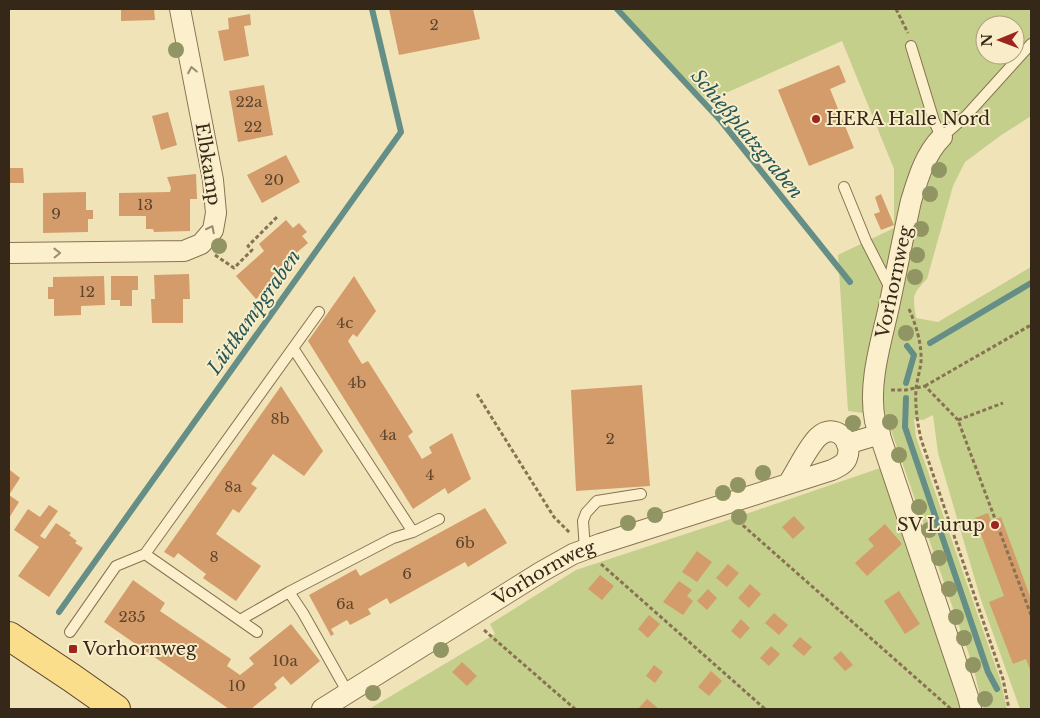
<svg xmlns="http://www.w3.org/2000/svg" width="1040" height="718" font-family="'Libre Baskerville',serif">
	<rect width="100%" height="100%" fill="#f1e3b8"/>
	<path fill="#c4cf8c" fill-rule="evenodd" d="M617 9H1031V116L1000 136 965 162 953 186 927 279C911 295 913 297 916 318L938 322 1031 267V709H1020L980 597 938 453 933 415 923 420 914 419 916 437 1000 679 1007 709H983L973 666 886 416 848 411 838 255 894 228V169L842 41 708 101ZM985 25H1015V55H985Z
		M886 466 967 709H369L495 634 490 624 576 570 734 518Z"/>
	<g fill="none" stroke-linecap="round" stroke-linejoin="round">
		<path stroke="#658e86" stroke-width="6" d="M617 9 721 121 850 282
			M930 343 1031 283
			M906 383 914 355 907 346
			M906 398 905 427 988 672 997 689
			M59 612 401 132 372 9"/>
	</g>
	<path fill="#d39c6a" d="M121 9H154L155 20 121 21Z
		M389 9H473L480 39 399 55Z
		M250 14 251 25 244 26 249 56 224 61 218 31 229 29 228 18Z
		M839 65 846 82 830 89 854 148 809 166 778 90Z
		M264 85 273 135 238 142 229 91Z
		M168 112 177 145 161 150 152 116Z
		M286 155 300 182 262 203 247 175Z
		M9 168H23L24 183H9Z
		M196 174 197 199H190V231L154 232 153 229H146V216H119V193L170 192 171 188 167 177Z
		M86 192V210H93V219H88V232L43 233V193Z
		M881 194 894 225 881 230 874 214 880 212 875 197Z
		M286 220 293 228 299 223 307 232 302 236 308 243 280 267 285 273 256 299 236 276 264 251 259 244Z
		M189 274 190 299H183V323H152L151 299H155L154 275Z
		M104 276 105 305 81 306V315L54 316V299H48V287H53V277Z
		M111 276H138V290H132V306H120V300H111Z
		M354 276 376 311 357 337 353 334 348 341 362 364 368 361 413 432 408 436 422 459 432 453 429 447 452 433 471 479 448 494 445 488 413 509 308 341Z
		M642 385 650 486 576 491 571 390Z
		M281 386 323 451 304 476 273 454 251 484 257 488 239 513 233 509 216 534 261 566 236 601 203 578 206 574 178 553 174 558 164 552Z
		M10 470 20 478 9 495 19 502 9 518V472Z
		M49 505 58 511 40 536 45 539 56 523 71 533 69 535 77 541 75 543 83 548 49 597 18 576 39 547 14 530 28 509 40 517Z
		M485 508 507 543 468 567 465 562 390 604 387 598 368 609 371 614 350 625 347 620 331 629 334 634 331 636 309 595 356 569 360 576Z
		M988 513 991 521 1001 517 1031 599V672L1026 659 1013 664 989 602 1004 596 975 518Z
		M794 516 805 528 793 539 782 527Z
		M885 524 902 544 867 576 855 563 874 546 868 539Z
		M697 551 712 562 697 582 682 572Z
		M728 564 739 573 727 587 716 578Z
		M600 575 614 586 602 600 588 589Z
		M133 580 165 603 160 611 231 659 227 666 240 675 254 664 249 658 291 624 320 661 291 685 283 676 274 684 277 688 251 709H229L104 622Z
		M679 581 692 590 687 596 693 601 683 615 663 602Z
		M750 584 761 594 749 608 738 598Z
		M708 589 717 598 707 610 697 601Z
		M899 591 920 624 905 634 884 601Z
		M774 613 788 625 779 635 765 623Z
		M649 615 660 624 648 638 638 629Z
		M741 619 750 628 740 639 731 631Z
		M800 637 812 647 804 656 792 646Z
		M771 646 780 654 769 666 760 658Z
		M841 651 853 665 845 671 833 658Z
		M462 662 477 676 467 686 452 672Z
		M654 665 663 672 655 683 646 676Z
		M711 671 722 681 709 696 698 687Z
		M647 699 659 709H638Z"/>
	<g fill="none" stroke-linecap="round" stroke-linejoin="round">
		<defs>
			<path id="lane" d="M911 46 934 121 938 130 942 137 966 116 1031 44
				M844 187 866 241 890 288
				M293 348 413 532
				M585 550 583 521 586 513 597 501 641 494
				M145 554 257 632
				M289 592 303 613 348 693
				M240 620 289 592 393 538 413 532 439 519
				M70 632 116 566 145 554 319 312"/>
			<g id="street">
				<path d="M942 137C925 154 918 178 911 201 903 237 896 274 888 311 880 346 868 385 875 421L968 697 971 709"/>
				<path d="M9 253 184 251 201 244 213 230 216 213 213 180 180 9"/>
				<path d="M847 444 880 434"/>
				<path id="s1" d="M322 709 541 572 573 554 600 544 832 470C838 467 845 464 847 458 854 441 834 421 818 437 807 448 797 470 788 484"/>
			</g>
			<path id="primary" d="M9 636 72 678 116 709"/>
		</defs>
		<use href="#lane" stroke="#887252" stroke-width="12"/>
		<use href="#street" stroke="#887252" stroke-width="22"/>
		<use href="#primary" stroke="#553f27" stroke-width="30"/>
		<path stroke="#887252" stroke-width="3" stroke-dasharray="4 2.5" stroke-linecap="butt" d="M896 9 908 33
			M215 255 234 268 252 250 248 246 278 216
			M909 309C916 325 922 344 921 362 920 371 917 380 916 389 915 405 917 422 921 439L1003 679 1009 709
			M925 386 1031 325
			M891 390H906L925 386 958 420 1031 615
			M477 394 554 517 570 533
			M958 420 1003 403
			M738 521 951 709
			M601 564 765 709
			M484 630 575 709"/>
		<use href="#lane" stroke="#fcf0cc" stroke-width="10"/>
		<use href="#street" stroke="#fcf0cc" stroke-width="20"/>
		<use href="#primary" stroke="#fade8b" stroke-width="28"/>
	</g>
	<g fill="#919463">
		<circle cx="176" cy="50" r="8"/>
		<circle cx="939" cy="170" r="8"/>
		<circle cx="930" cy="194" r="8"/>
		<circle cx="921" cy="229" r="8"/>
		<circle cx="219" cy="246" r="8"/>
		<circle cx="917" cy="255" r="8"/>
		<circle cx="915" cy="277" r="8"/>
		<circle cx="906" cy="333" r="8"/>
		<circle cx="890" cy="422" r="8"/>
		<circle cx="853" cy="423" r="8"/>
		<circle cx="899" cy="455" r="8"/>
		<circle cx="763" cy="473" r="8"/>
		<circle cx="738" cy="485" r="8"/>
		<circle cx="723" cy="493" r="8"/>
		<circle cx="919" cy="507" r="8"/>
		<circle cx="655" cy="515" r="8"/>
		<circle cx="739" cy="517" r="8"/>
		<circle cx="628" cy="523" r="8"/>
		<circle cx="929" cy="530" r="8"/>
		<circle cx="939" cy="558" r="8"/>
		<circle cx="949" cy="589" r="8"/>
		<circle cx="956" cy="617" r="8"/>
		<circle cx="964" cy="638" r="8"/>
		<circle cx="441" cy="650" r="8"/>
		<circle cx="973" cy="665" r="8"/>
		<circle cx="373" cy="693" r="8"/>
		<circle cx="985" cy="699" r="8"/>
	</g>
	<defs><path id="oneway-chevron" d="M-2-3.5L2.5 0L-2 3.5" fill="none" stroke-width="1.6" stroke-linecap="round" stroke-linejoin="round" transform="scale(1.25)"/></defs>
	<g stroke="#998c72">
		<use href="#oneway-chevron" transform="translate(192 70) rotate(-101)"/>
		<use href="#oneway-chevron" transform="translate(211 229) rotate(-63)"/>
		<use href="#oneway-chevron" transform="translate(57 253) rotate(-1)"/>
	</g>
	<g fill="#9c241d" stroke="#f8edc8" stroke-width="2">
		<circle cx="816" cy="119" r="5"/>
		<circle cx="995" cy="525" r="5"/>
		<rect x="68" y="644" width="10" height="10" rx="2.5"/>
	</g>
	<g text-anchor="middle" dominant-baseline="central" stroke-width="4" stroke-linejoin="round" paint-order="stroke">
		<g font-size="15" fill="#5d452d">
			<text x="434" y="24">2</text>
			<text x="249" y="101">22a</text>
			<text x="253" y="126">22</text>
			<text x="274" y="179">20</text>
			<text x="145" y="204">13</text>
			<text x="56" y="213">9</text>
			<text x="87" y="291">12</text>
			<text x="345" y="322">4c</text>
			<text x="357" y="382">4b</text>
			<text x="280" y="418">8b</text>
			<text x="388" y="434">4a</text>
			<text x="610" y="438">2</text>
			<text x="430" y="474">4</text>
			<text x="233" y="486">8a</text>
			<text x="465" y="542">6b</text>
			<text x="214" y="556">8</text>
			<text x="407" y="573">6</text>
			<text x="345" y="603">6a</text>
			<text x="132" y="616">235</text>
			<text x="285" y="660">10a</text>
			<text x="237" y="685">10</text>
		</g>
		<g font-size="18" fill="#362819" stroke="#f8edc8" text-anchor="start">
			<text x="826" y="119">HERA Halle Nord</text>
			<text x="985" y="525" text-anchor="end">SV Lurup</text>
			<text x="83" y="649">Vorhornweg</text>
		</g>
		<g font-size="18" fill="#362819" stroke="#f8edc8">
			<text transform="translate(208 164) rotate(81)">Elbkamp</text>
			<text transform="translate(894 282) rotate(-78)">Vorhornweg</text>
			<text stroke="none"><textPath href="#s1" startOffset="261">Vorhornweg</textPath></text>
		</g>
		<g font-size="19" font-style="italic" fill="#265757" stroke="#f8edc8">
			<text transform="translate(747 134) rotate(50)">Schießplatzgraben</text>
			<text transform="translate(254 312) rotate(-55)">Lüttkampgraben</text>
		</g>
	</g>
	<rect width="1040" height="718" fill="none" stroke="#362819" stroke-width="20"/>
	<g transform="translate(1000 40) rotate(269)"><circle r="24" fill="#f8edc8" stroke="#aa9e82"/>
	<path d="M0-4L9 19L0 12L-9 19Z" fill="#9c241d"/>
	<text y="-8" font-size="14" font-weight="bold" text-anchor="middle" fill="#362819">N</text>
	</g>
</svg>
